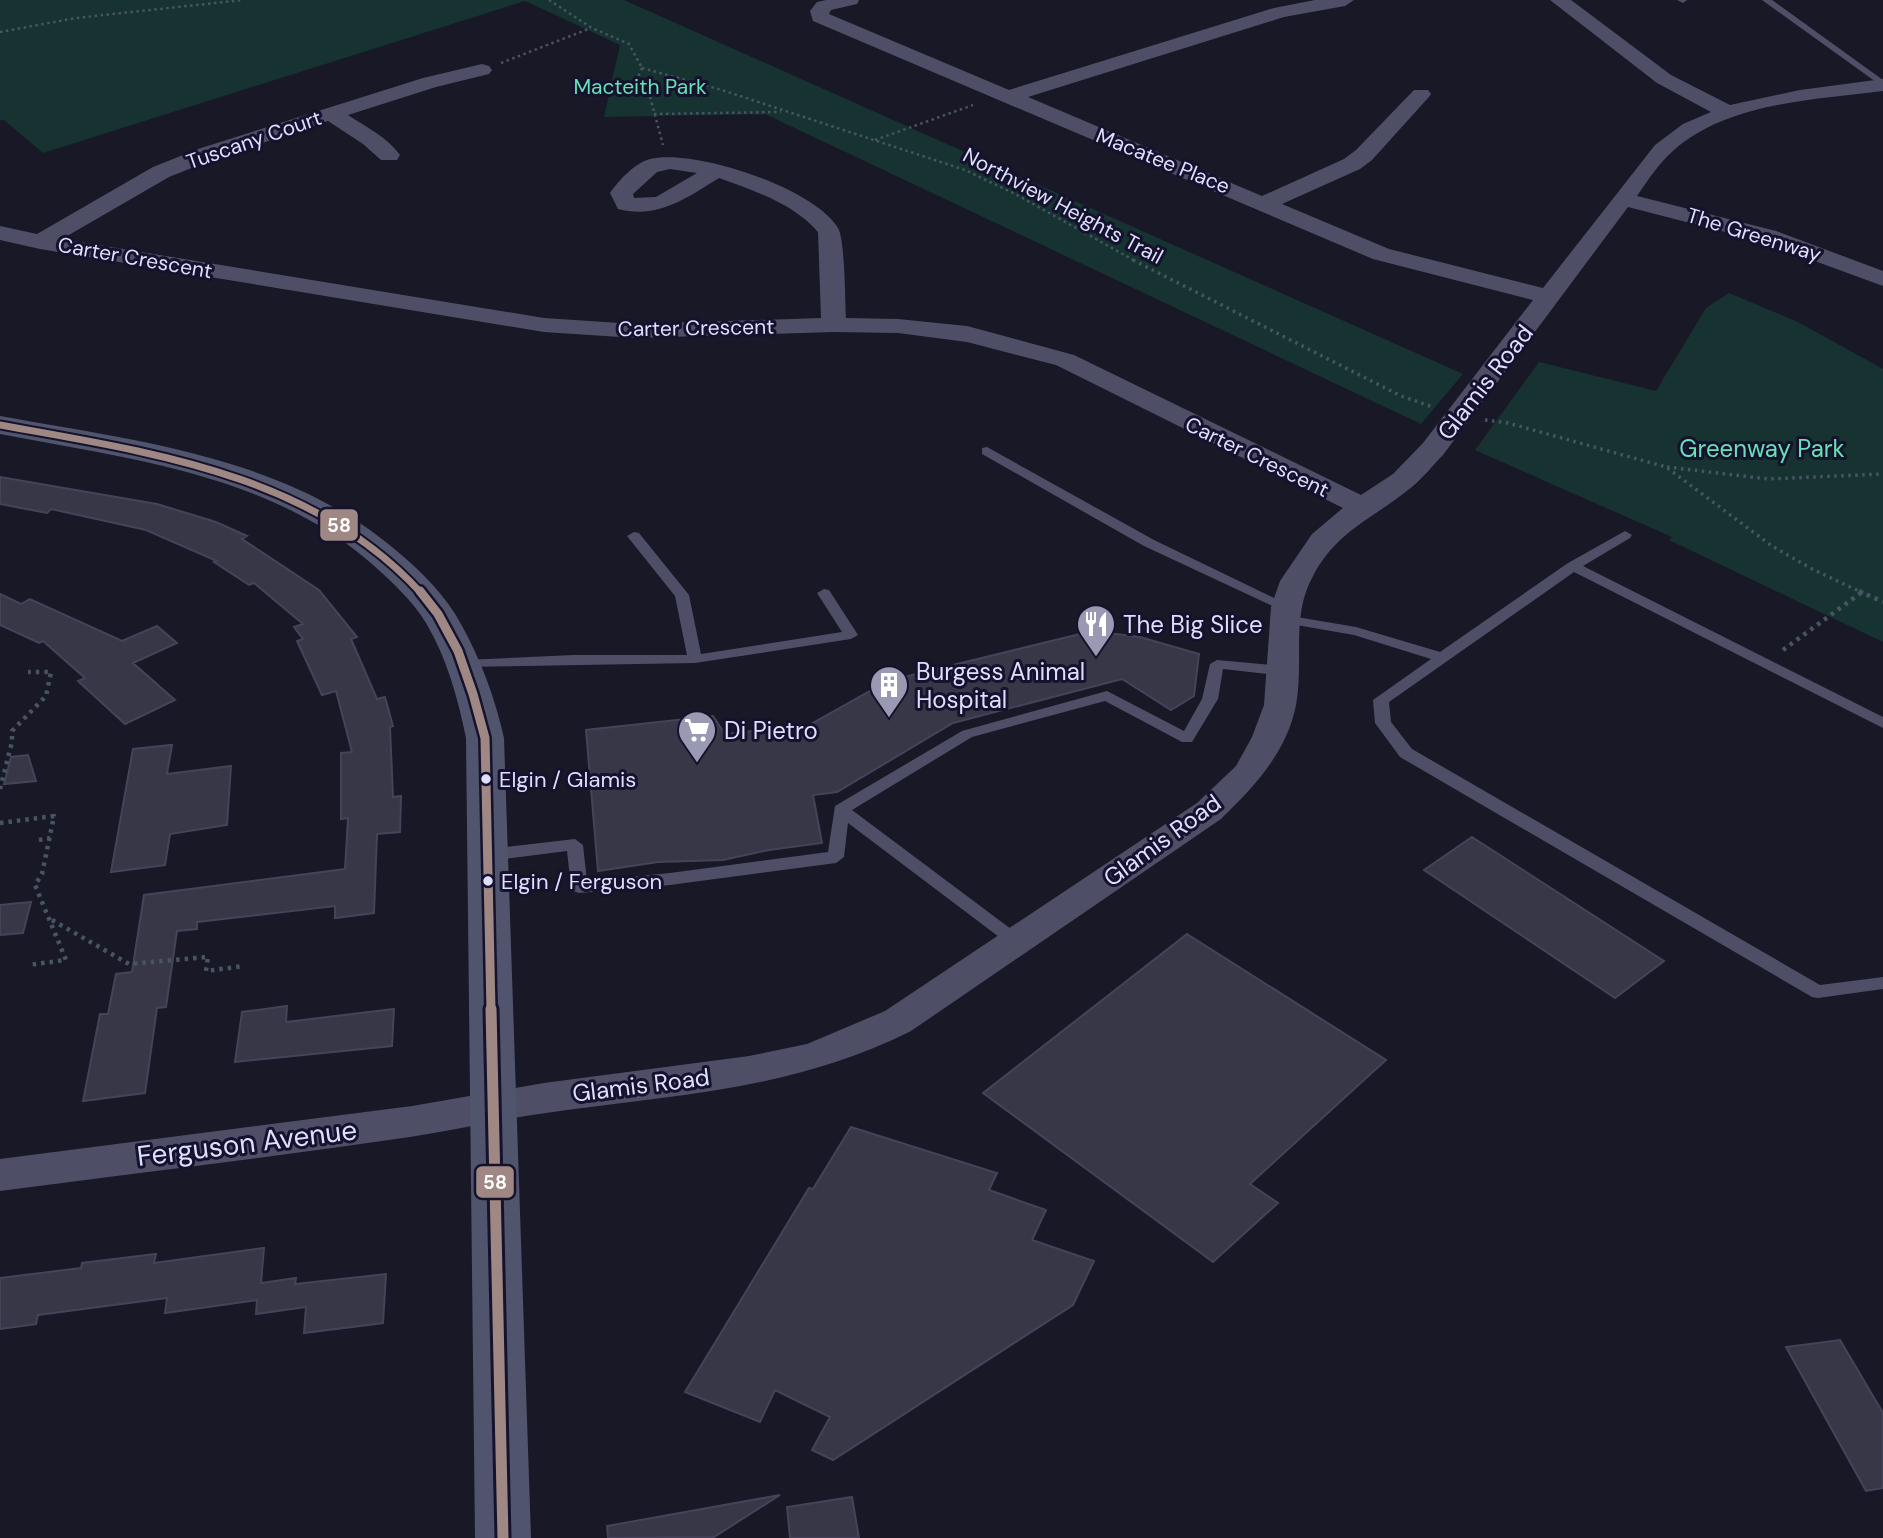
<svg xmlns="http://www.w3.org/2000/svg" width="1883" height="1538" font-family="'DM Sans',sans-serif">
	<rect width="100%" height="100%" fill="#191827"/>
	<path fill="#163331" d="M0 0H624L1463 374 1421 424 765 114 604 117 620 45 525 1 43 153 4 120H0Z
		M1729 293 1798 322 1883 369V642L1669 540 1672 537 1475 450 1539 362 1656 391 1706 308Z"/>
	<path fill="#383748" stroke="#454359" stroke-width="2" d="M0 477 157 504 216 522 247 536 242 539 319 590 357 637 351 639 377 699 385 697 393 726 390 727 393 797 401 796 400 832 377 834 374 913 335 918V906L197 922V929L177 931 166 1007 157 1008 145 1093 83 1101 100 1014H108L116 974 132 972 144 895 345 869 348 818 341 819V753L352 752 336 691 322 695 297 641 303 639 294 627 303 624 254 583 249 585 214 562 217 561 146 530 51 509 47 513 0 504Z
		M0 594 21 604 30 599 122 641 157 626 177 643 133 663 175 700 125 724 78 681 85 678 43 641 39 643 0 625Z
		M1092 631 1140 637 1199 654 1194 696 1171 710 1122 679 953 723 837 792 813 795 822 843 769 850 723 860 658 862 598 871 586 730 713 716 725 734 809 725 888 681Z
		M172 745 167 774 231 766 227 825 170 834 165 865 111 872 133 749Z
		M28 755 36 781 4 784 11 757Z
		M1472 837 1664 961 1615 998 1424 870Z
		M31 902 23 933 0 935V905Z
		M1187 934 1386 1060 1250 1184 1278 1203 1213 1262 983 1093Z
		M287 1006 286 1022 394 1009 392 1046 235 1062 242 1012Z
		M851 1127 997 1173 989 1190 1046 1210 1032 1240 1094 1261 1073 1305 833 1460 812 1450 830 1417 775 1390 760 1422 685 1392 809 1188 813 1189Z
		M264 1248 261 1283 296 1278 295 1284 386 1274 383 1323 304 1333 306 1307 256 1314 257 1300 165 1313 167 1298 38 1315 36 1324 0 1329V1278L81 1268 82 1263 156 1254 154 1263Z
		M1840 1340 1883 1413V1488L1866 1491 1786 1347Z
		M780 1495 714 1537 608 1538 607 1526Z
		M852 1497 859 1538H790L787 1507Z"/>
	<g fill="none" stroke-linecap="round" stroke-linejoin="round">
		<path stroke="#475562" stroke-width="2.5" stroke-dasharray="2.5 3.5" stroke-linecap="butt" d="M549 0 592 28 629 44 642 68
			M0 32 76 18 243 0
			M501 63 591 28
			M642 68 722 90 965 170 1017 195 1137 262
			M642 68 636 81 649 93 663 145
			M654 114 781 112
			M875 140 973 105"/>
		<path stroke="#475562" stroke-width="3.5" stroke-dasharray="2.5 4.5" stroke-linecap="butt" d="M1133 260 1401 396 1433 407
			M1485 420 1508 423 1666 467 1772 546 1810 568 1863 593
			M1667 467 1768 479 1883 474"/>
		<path stroke="#475562" stroke-width="4.5" stroke-dasharray="3.5 5" stroke-linecap="butt" d="M1859 591 1883 602
			M1783 650 1862 592
			M0 789 12 742V731L46 696 51 672H28
			M0 823 54 816 42 874 35 885 66 960 28 965
			M39 840 50 838
			M52 920 129 964 208 957 206 971 244 966"/>
		<path fill="#4e4f67" fill-rule="evenodd" d="M1677 0H1687L1683 3Z
			M1762 0H1772L1883 80V87Z
			M987 447 1154 540 1293 607 1286 611 1281 610 1144 546 982 454V448Z
			M1625 531 1632 535 1630 538 1583 566 1883 717V728L1574 572 1389 702 1391 722 1412 749 1820 985 1883 977V989L1818 998 1812 997 1400 757 1375 723 1373 700 1431 659 1354 635 1285 623 1278 619 1285 615 1356 627 1440 652 1568 563Z
			M634 532 639 533 689 595 701 654 842 632 817 593 824 589 829 590 858 635 851 639 695 663 459 667 457 664 464 660 573 655H687L675 596 627 536Z
			M1217 660 1284 666 1291 671 1284 676 1223 669 1218 699 1192 742H1182L1105 701 972 737 852 810 1023 938 1026 942 1023 946H1011L848 823 844 857 836 863 670 885 579 893 573 891 571 887 567 851 488 861 480 855 488 849 575 839 583 845 587 881 670 873 828 852 835 806 962 731 1107 691 1184 731 1202 699 1210 664Z"/>
		<path fill="#4e4f67" fill-rule="evenodd" d="M826 0H859L857 4 831 10 829 14 1009 90 1274 8 1315 0H1354L1345 6 1284 17 1028 97 1262 196 1344 159 1356 150 1414 90H1428L1431 94 1428 98 1372 160 1360 169 1282 204 1389 249 1543 288 1655 145 1683 124 1711 112 1657 83 1550 0H1571L1671 75 1730 105 1800 90 1883 79V91C1814 100 1729 102 1674 150 1659 163 1648 180 1637 196L1776 231 1883 271V286L1760 241 1628 207 1443 455C1433 465 1424 477 1413 486 1375 518 1336 530 1312 578 1291 617 1304 663 1296 705 1287 752 1254 787 1221 819L911 1031C791 1091 676 1094 546 1113 501 1119 456 1130 410 1137 274 1157 137 1173 0 1191V1159L412 1106 544 1083 749 1056 807 1044 885 1011 1197 803 1236 766 1252 737 1264 705 1271 607 1280 581 1312 534 1343 508 1056 365 967 342 898 333 834 332 635 338 544 332 40 249 0 240V226L37 234 153 167 198 149 423 78 482 64 489 66 492 70 489 74 436 87 348 115C366 127 387 137 400 155L397 160H381L363 144 328 121 214 159 169 177 62 239 544 318 635 324 821 318 818 232C794 204 753 190 719 178 685 199 658 219 618 209L610 193C619 180 635 163 650 159 694 148 814 188 838 228 845 239 845 301 846 318L898 319 967 326 1074 355 1361 495 1393 474 1423 443 1533 300 1373 259 813 21 810 11 817 2ZM670 169 697 173 656 197 634 198 633 194 657 172Z"/>
		<path fill="#51546d" fill-rule="evenodd" d="M0 416C138 441 288 457 398 552 422 572 446 596 461 624 481 660 495 698 504 738L531 1538H475L466 738C458 699 447 658 426 623 412 600 392 582 372 564 269 474 130 459 0 434Z"/>
		<defs>
			<path id="bus-1-far2" d="M0 425C149 452 313 474 421 593"/>
			<path id="bus-1-far1" d="M420 591 438 614 458 651 473 694 485 738 491 1010"/>
			<path id="bus-1" d="M491 1009 503 1538"/>
		</defs>
		<use href="#bus-1-far2" stroke="#14122d" stroke-width="11"/>
		<use href="#bus-1-far1" stroke="#14122d" stroke-width="14"/>
		<use href="#bus-1" stroke="#14122d" stroke-width="17"/>
		<use href="#bus-1-far2" stroke="#9f8883" stroke-width="7"/>
		<use href="#bus-1-far1" stroke="#9f8883" stroke-width="9"/>
		<use href="#bus-1" stroke="#9f8883" stroke-width="11"/>
	</g>
	<defs>
		<symbol id="restaurant-pin" viewBox="-11 -11 22 30"><path d="M0 17L-7.5 6A9.5 9.5 0 1 1 7.5 6Z" fill="#9a99b3" stroke="#14122d"/><path d="M-5-6h1v4h1v-4h1v4h1v-4h1v5L-1.5 .5V6h-2V.5L-5-1ZM5-6V6H3V1.5H1.5Q1.5-4 5-6Z" fill="#fff"/></symbol>
		<symbol id="building-pin" viewBox="-11 -11 22 30"><path d="M0 17L-7.5 6A9.5 9.5 0 1 1 7.5 6Z" fill="#9a99b3" stroke="#14122d"/><path d="M-4-6H4V6H1V3H-1V6H-4ZM-2.5-4.3h1.7v1.8h-1.7ZM.8-4.3h1.7v1.8H.8ZM-2.5-1h1.7V.8h-1.7ZM.8-1h1.7V.8H.8Z" fill="#fff"/></symbol>
		<symbol id="supermarket-pin" viewBox="-11 -11 22 30"><path d="M0 17L-7.5 6A9.5 9.5 0 1 1 7.5 6Z" fill="#9a99b3" stroke="#14122d"/><path d="M-6-5.5h2.5l.6 2H6L4.5 2H-2.5L-4.4-4H-6ZM-1.5 3.2a1.3 1.3 0 1 0 .1 0ZM3 3.2a1.3 1.3 0 1 0 .1 0Z" fill="#fff"/></symbol>
	</defs>
	<g fill-rule="evenodd">
		<use href="#restaurant-pin" x="1074" y="602" width="44" height="60"/>
		<use href="#building-pin" x="867" y="663" width="44" height="60"/>
		<use href="#supermarket-pin" x="675" y="708" width="44" height="60"/>
	</g>
	<g fill="#dfdefe" stroke="#14122d" stroke-width="2.5">
		<circle cx="486" cy="779" r="6"/>
		<circle cx="488" cy="881" r="6"/>
	</g>
	<g text-anchor="middle" dominant-baseline="central" stroke-width="6" stroke-linejoin="round" paint-order="stroke">
		<g font-size="21" fill="#69e0b5" stroke="#14122d">
			<text x="640" y="87">Macteith Park</text>
		</g>
		<g font-size="21" fill="#dfdefe" stroke="#14122d">
			<text transform="translate(254 140) rotate(-19)">Tuscany Court</text>
			<text transform="translate(1163 161) rotate(22)">Macatee Place</text>
			<text transform="translate(1063 206) rotate(28)">Northview Heights Trail</text>
			<text transform="translate(1754 235) rotate(17)">The Greenway</text>
			<text transform="translate(135 258) rotate(10)">Carter Crescent</text>
			<text transform="translate(696 328) rotate(-1)">Carter Crescent</text>
			<text transform="translate(1257 457) rotate(26)">Carter Crescent</text>
		</g>
		<g font-size="22" fill="#dfdefe" stroke="#14122d" text-anchor="start">
			<text x="499" y="779">Elgin / Glamis</text>
			<text x="501" y="881">Elgin / Ferguson</text>
		</g>
		<g font-size="24" fill="#dfdefe" stroke="#14122d">
			<text transform="translate(1485 382) rotate(-52)">Glamis Road</text>
			<text transform="translate(1162 840) rotate(-36)">Glamis Road</text>
			<text transform="translate(641 1085) rotate(-7)">Glamis Road</text>
		</g>
		<g font-size="24" fill="#69e0b5" stroke="#14122d">
			<text x="1762" y="448">Greenway Park</text>
		</g>
		<g font-size="24" fill="#dfdefe" stroke="#14122d" text-anchor="start">
			<text x="1123" y="624">The Big Slice</text>
			<text x="916" y="671">Burgess Animal<tspan x="916" dy="28">Hospital</tspan></text>
			<text x="724" y="730">Di Pietro</text>
		</g>
		<g font-size="28" fill="#dfdefe" stroke="#14122d">
			<text transform="translate(247 1143) rotate(-7)">Ferguson Avenue</text>
		</g>
	</g>
	<g stroke="#14122d" stroke-width="2.5">
		<rect x="319" y="508" width="40" height="34" rx="7" fill="#9f8883"/>
		<rect x="475" y="1165" width="40" height="34" rx="7" fill="#9f8883"/>
	</g>
	<g font-size="19" text-anchor="middle" font-weight="bold" fill="#fff">
		<text x="339" y="532">58</text>
		<text x="495" y="1189">58</text>
	</g>
</svg>
